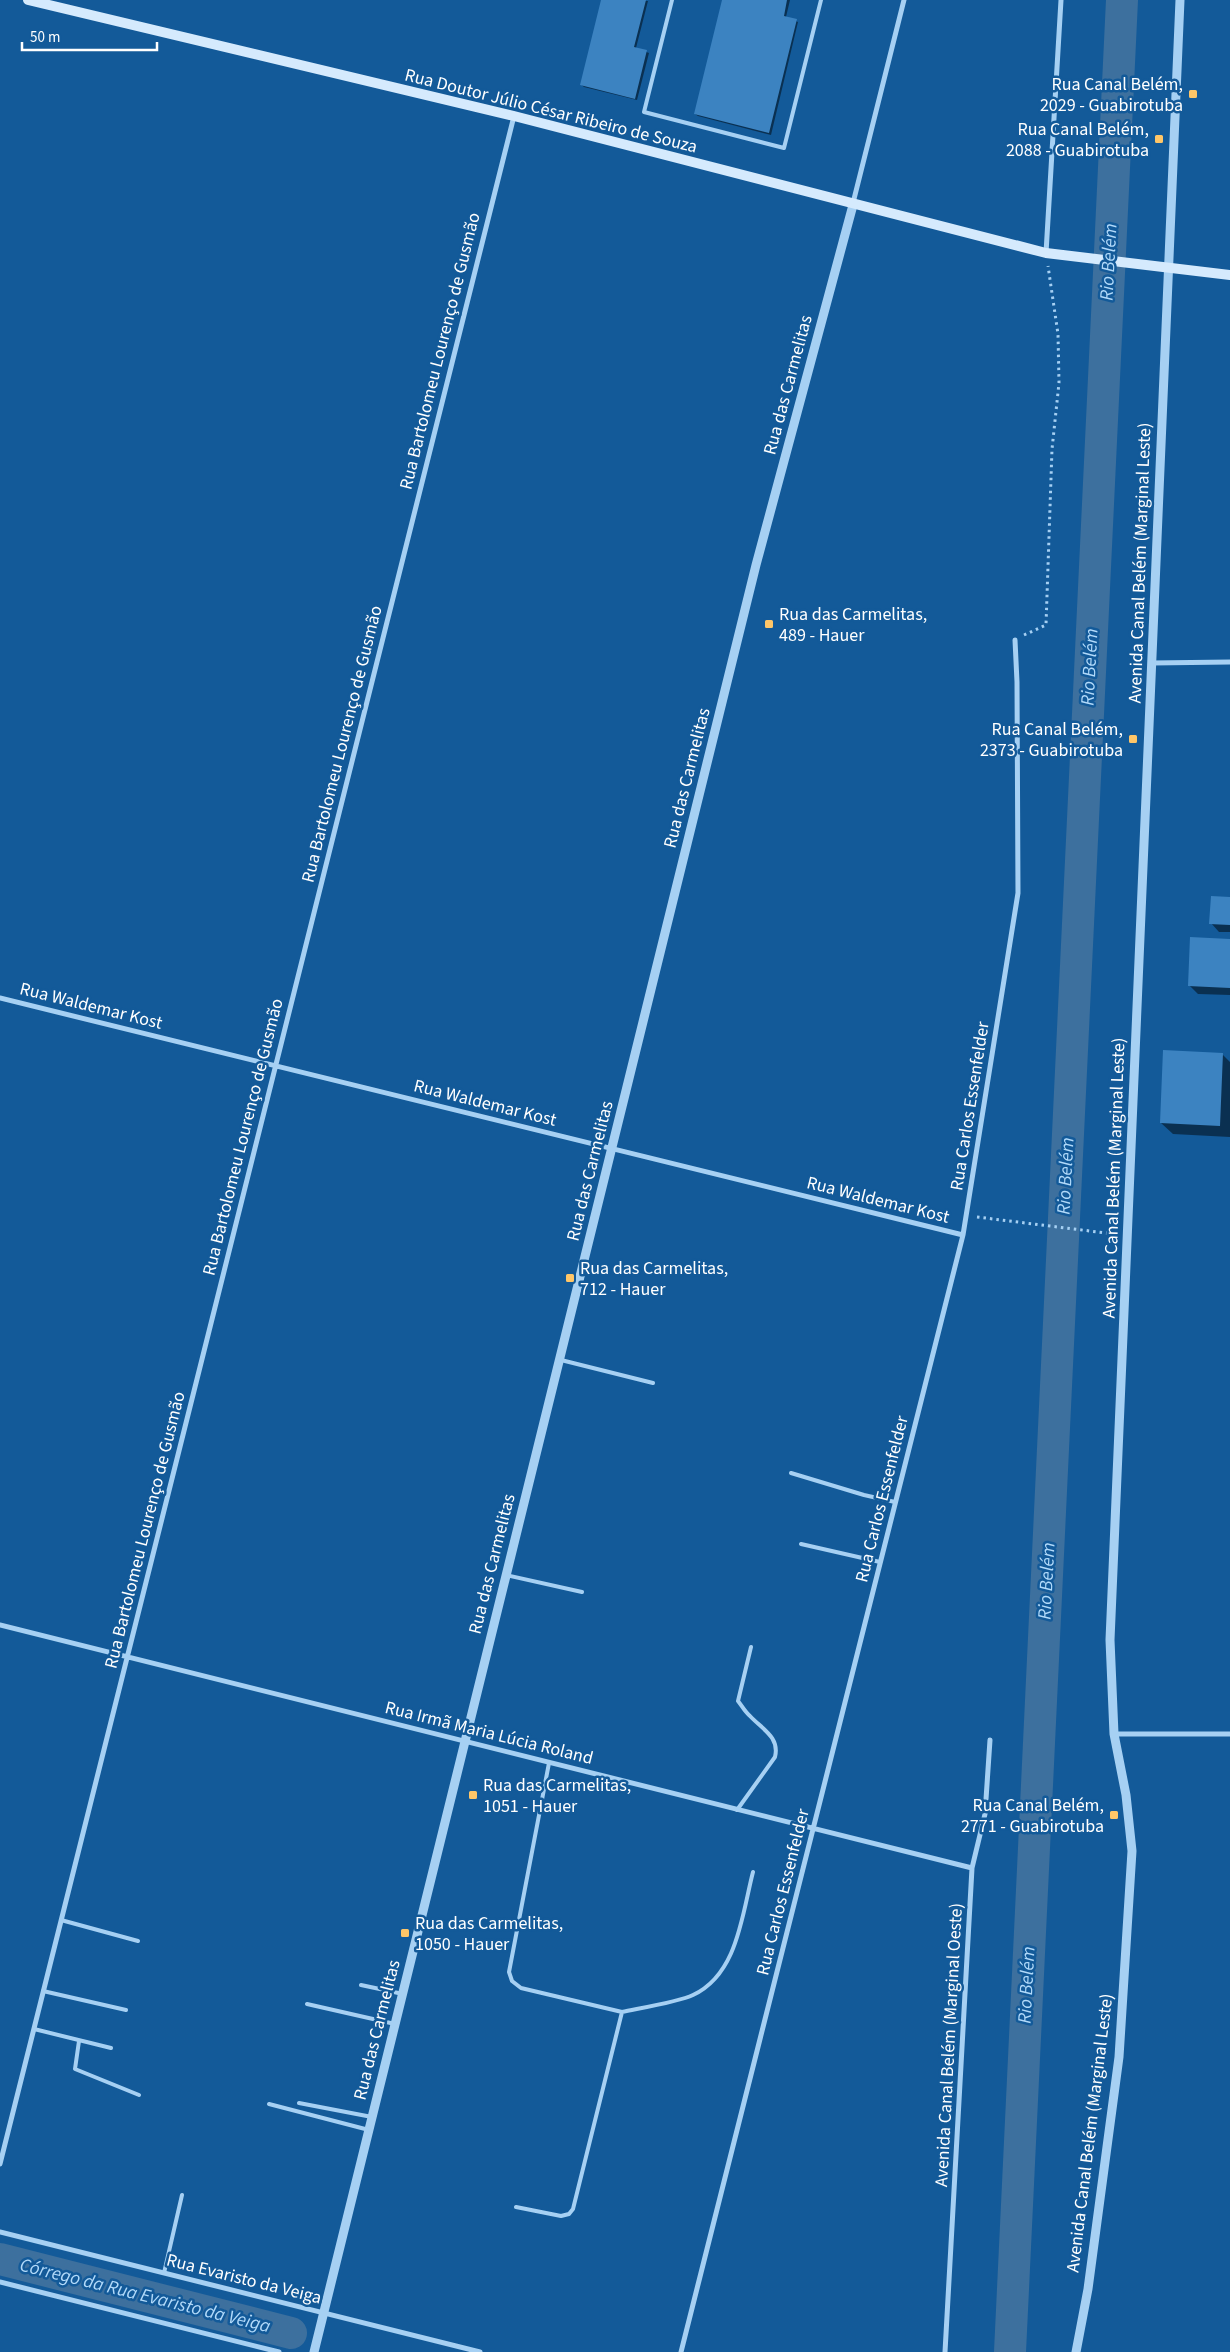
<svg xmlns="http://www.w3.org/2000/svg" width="1230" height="2352" font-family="'Source Sans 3',sans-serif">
	<rect width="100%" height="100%" fill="#135a99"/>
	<path fill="#0007" d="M602 0 648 1 636 48 649 53 637 100 584 87 581 84Z
		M724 0H790L786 17 798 22 771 135 698 116 695 114Z
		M1230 898V932H1219L1211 923Z
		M1230 940V995L1198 994 1189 985Z
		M1223 1055 1230 1062V1137L1173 1134 1161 1123Z"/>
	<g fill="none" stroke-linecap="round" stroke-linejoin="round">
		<path stroke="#3d709e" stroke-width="32" d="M0 2259 291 2333
			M1010 2352 1122 0"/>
	</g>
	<path fill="#3c83c1" d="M601 0H646L634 47 647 50 635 99 580 85Z
		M722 0H787L784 16 797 19 769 133 694 114Z
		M1211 896 1230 897V925L1209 924Z
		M1190 937 1230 939V988L1188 986Z
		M1163 1050 1223 1053 1220 1126 1160 1123Z"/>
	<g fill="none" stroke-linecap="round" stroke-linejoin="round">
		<path stroke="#a6d0f3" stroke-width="3" stroke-dasharray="2.5 4" stroke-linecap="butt" d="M1024 635 1046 625 1052 449 1059 383 1058 334 1048 266
			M977 1217 1114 1234"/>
		<path stroke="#a6d0f3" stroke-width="4" d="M672 0 644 112 784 148 821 0
			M561 1360 653 1383
			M791 1473 864 1495 895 1502
			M801 1544 880 1562
			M506 1575 582 1592
			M737 1810 775 1757C780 1737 762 1729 750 1716 745 1712 742 1706 738 1701L751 1647
			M61 1920 138 1941
			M361 1985 403 1994
			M43 1991 126 2010
			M307 2004 395 2024
			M622 2012C641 2008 678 2002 693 1995 738 1974 742 1914 753 1872
			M34 2029 111 2048
			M79 2041 75 2069 139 2095
			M299 2103 372 2117
			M269 2104 369 2130
			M516 2207 561 2216 569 2214 573 2209 622 2012 521 1988 512 1981 509 1972 549 1763
			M164 2273 182 2195"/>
		<path stroke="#a6d0f3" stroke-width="5" d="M853 203 904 0
			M1046 253 1061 0
			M1152 663 1230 662
			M0 998 963 1235
			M0 1625 972 1868
			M1114 1734H1230
			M0 2164 514 116
			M0 2232 480 2352
			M0 2282 279 2352
			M681 2352 963 1235 1018 893 1017 682 1015 640
			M945 2352 972 1868 985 1814 990 1740"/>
		<path stroke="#a6d0f3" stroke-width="9" d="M314 2352 756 565 853 205
			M1076 2352 1088 2289 1119 2057 1132 1851 1126 1795 1114 1734 1110 1640 1180 0"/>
		<path stroke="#d5eafd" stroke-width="10" d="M28 0 514 116 1046 253 1230 275"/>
	</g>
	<g fill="#ffc668" stroke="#135a99" stroke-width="2">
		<rect x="1188" y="89" width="10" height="10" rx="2.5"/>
		<rect x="1154" y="134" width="10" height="10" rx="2.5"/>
		<rect x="764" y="619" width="10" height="10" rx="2.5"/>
		<rect x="1128" y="734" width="10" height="10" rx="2.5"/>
		<rect x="565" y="1273" width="10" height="10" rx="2.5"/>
		<rect x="468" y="1790" width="10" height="10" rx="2.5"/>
		<rect x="1109" y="1810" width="10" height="10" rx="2.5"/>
		<rect x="400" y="1928" width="10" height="10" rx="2.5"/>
	</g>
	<g text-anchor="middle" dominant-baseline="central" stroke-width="5" stroke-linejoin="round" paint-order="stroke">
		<g font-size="18" fill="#fff" stroke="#135a99" text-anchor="end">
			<text x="1183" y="84">Rua Canal Belém,<tspan x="1183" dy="21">2029 - Guabirotuba</tspan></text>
			<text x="1149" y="129">Rua Canal Belém,<tspan x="1149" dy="21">2088 - Guabirotuba</tspan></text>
			<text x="779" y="614" text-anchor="start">Rua das Carmelitas,<tspan x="779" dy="21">489 - Hauer</tspan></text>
			<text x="1123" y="729">Rua Canal Belém,<tspan x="1123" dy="21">2373 - Guabirotuba</tspan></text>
			<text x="580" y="1268" text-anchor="start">Rua das Carmelitas,<tspan x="580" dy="21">712 - Hauer</tspan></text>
			<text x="483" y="1785" text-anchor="start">Rua das Carmelitas,<tspan x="483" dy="21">1051 - Hauer</tspan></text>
			<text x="1104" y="1805">Rua Canal Belém,<tspan x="1104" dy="21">2771 - Guabirotuba</tspan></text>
			<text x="415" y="1923" text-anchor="start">Rua das Carmelitas,<tspan x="415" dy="21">1050 - Hauer</tspan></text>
		</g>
		<g font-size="18" fill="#fff" stroke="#135a99">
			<text transform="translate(551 111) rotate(14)">Rua Doutor Júlio César Ribeiro de Souza</text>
			<text transform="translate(440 351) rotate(-76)">Rua Bartolomeu Lourenço de Gusmão</text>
			<text transform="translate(788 385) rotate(-75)">Rua das Carmelitas</text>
			<text transform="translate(1140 563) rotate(-88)">Avenida Canal Belém (Marginal Leste)</text>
			<text transform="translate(342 744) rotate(-76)">Rua Bartolomeu Lourenço de Gusmão</text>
			<text transform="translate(687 778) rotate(-76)">Rua das Carmelitas</text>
			<text transform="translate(91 1006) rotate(14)">Rua Waldemar Kost</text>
			<text transform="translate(485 1103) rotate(14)">Rua Waldemar Kost</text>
			<text transform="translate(970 1106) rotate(-81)">Rua Carlos Essenfelder</text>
			<text transform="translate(243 1137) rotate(-76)">Rua Bartolomeu Lourenço de Gusmão</text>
			<text transform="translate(590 1171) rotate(-76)">Rua das Carmelitas</text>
			<text transform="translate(1114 1178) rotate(-88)">Avenida Canal Belém (Marginal Leste)</text>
			<text transform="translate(878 1200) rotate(14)">Rua Waldemar Kost</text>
			<text transform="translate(882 1499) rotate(-76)">Rua Carlos Essenfelder</text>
			<text transform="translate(145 1530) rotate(-76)">Rua Bartolomeu Lourenço de Gusmão</text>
			<text transform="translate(492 1564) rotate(-76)">Rua das Carmelitas</text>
			<text transform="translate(489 1733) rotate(14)">Rua Irmã Maria Lúcia Roland</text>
			<text transform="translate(783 1892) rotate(-76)">Rua Carlos Essenfelder</text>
			<text transform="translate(377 2030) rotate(-76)">Rua das Carmelitas</text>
			<text transform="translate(949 2045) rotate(-87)">Avenida Canal Belém (Marginal Oeste)</text>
			<text transform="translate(1090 2133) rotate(-83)">Avenida Canal Belém (Marginal Leste)</text>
			<text transform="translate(244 2279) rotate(14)">Rua Evaristo da Veiga</text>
		</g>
		<g font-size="19" font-style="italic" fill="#b2dafa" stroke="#135a99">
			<text transform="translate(1109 262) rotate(-87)">Rio Belém</text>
			<text transform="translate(1090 667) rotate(-87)">Rio Belém</text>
			<text transform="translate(1066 1176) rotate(-87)">Rio Belém</text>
			<text transform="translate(1047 1581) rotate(-87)">Rio Belém</text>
			<text transform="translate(1027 1985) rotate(-87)">Rio Belém</text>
			<text transform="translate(145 2296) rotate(14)">Córrego da Rua Evaristo da Veiga</text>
		</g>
	</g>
	<path d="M22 42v8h135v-8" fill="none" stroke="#ffffff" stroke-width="2.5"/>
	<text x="30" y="42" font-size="15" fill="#ffffff" stroke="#135a99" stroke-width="4" paint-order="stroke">50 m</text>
</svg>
